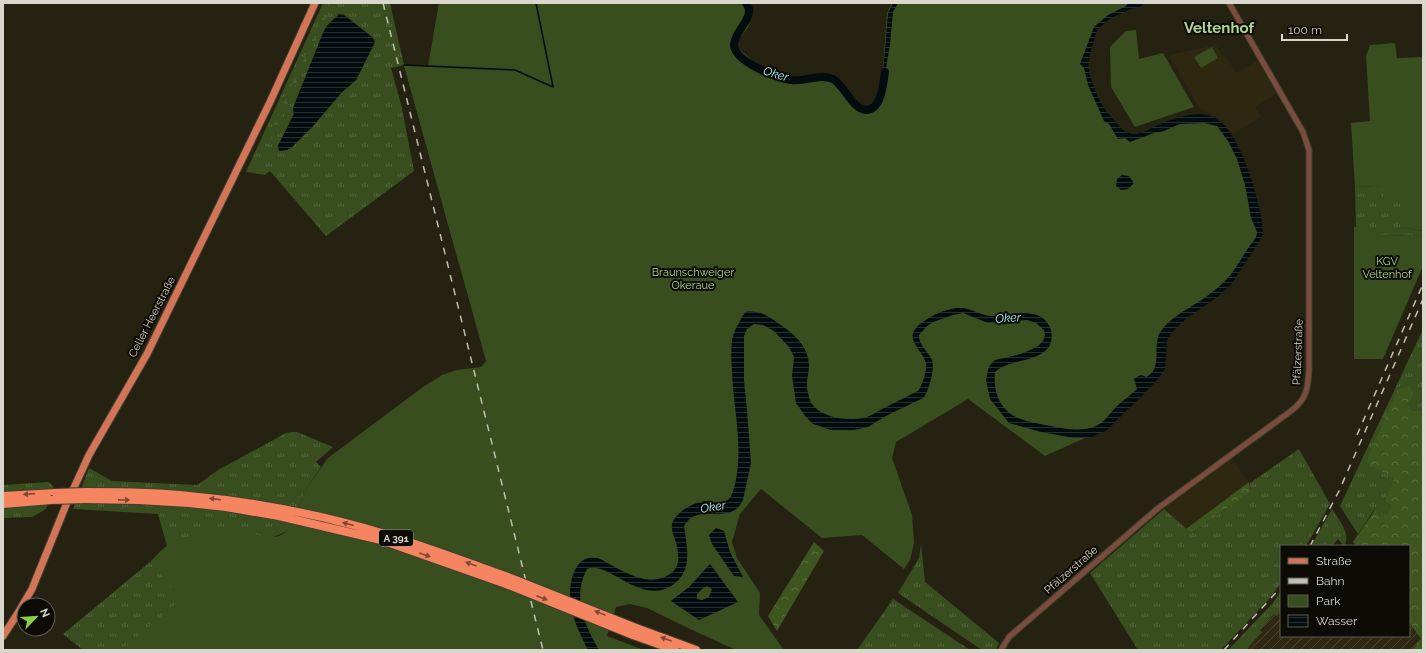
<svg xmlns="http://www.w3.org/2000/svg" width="1426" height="653" font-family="Raleway,sans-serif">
	<defs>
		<pattern id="industrial-furrows" width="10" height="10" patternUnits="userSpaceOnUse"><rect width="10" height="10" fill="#2e2811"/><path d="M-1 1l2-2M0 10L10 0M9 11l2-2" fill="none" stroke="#4c4632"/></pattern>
		<pattern id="grass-tufts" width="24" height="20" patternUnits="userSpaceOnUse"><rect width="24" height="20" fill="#384e1f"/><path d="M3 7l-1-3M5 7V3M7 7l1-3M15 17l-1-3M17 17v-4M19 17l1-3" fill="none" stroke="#54673e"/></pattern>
		<pattern id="forest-crowns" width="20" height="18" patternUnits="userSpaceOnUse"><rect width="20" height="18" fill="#3c561e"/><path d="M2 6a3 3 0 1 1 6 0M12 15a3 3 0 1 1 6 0" fill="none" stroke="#586e3e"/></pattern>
		<pattern id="wetland-marsh" width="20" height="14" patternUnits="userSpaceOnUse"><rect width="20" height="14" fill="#384e1f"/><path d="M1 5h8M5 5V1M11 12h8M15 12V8" fill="none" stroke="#54673e"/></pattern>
		<pattern id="water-rules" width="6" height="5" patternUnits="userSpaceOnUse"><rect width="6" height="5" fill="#030d0f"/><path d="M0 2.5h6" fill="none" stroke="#273031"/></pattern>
	</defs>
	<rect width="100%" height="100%" fill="#252211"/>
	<path fill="#2e2811" d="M1216 45 1223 57 1226 56 1236 73 1257 61 1277 94 1255 107 1261 117 1233 134 1219 118 1199 108 1169 55Z
		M1232 459 1249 482 1186 529 1164 509Z"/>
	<path fill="url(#industrial-furrows)" d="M1281 612V636H1409V622L1421 639 1412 650H1249V646L1262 632 1260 630 1275 613 1277 616Z"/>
	<path fill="url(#grass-tufts)" fill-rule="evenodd" d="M323 3H390L404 65 428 66 439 3 459 264 404 65 391 68 402 108 414 171 326 236 270 171 265 175 246 172ZM343 14 372 37 375 42 356 80 342 92 313 126 292 147 287 150 278 146 294 114 293 108 323 33C327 25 334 16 343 14Z
		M1383 186 1400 197V227L1423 231V236L1378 235V227H1356L1355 187Z
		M1423 329V410L1412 411 1407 404 1410 386 1394 479 1384 501 1391 506 1387 513 1380 516 1374 510 1358 534 1340 506Z
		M291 432H297L333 447 316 462 321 467 308 486 287 531 273 537 272 650H83L63 634 150 562 167 546 158 514 73 509 89 468 112 481 197 485 220 469 286 433Z
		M1299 449 1330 504 1306 546H1281V583L1268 600 1221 650H1138L1090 573 1164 509 1191 533 1251 492 1250 483Z
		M49 482 54 488 46 509 32 517 3 518V485Z
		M1332 509C1338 519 1352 534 1344 546L1338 539 1332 546H1311Z
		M921 544 925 582 999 643 996 650H982L898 593 919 558Z
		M1281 591V612L1277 616 1274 614 1260 630 1262 632 1249 646 1248 650H1228L1272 604Z
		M893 599 970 650H857Z"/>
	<path fill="url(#forest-crowns)" d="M1410 386 1413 394 1408 404 1412 411 1423 410V650H1412L1421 639 1409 622V546H1356L1353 542 1375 510 1380 516 1387 513 1391 506 1384 501 1394 479 1366 462 1398 389Z
		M1249 482 1251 492 1191 533 1186 529Z
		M814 542 824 551 777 631 768 616Z"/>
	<path fill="url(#wetland-marsh)" d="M329 3H332L267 149 264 147Z"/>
	<path fill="#384e1f" d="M439 3H748L752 9 749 26 738 41 737 47 757 65 791 78 825 74 839 80C846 91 852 105 866 109L876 103 883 69 887 13 892 3H1142L1110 17 1096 29 1087 61 1092 86 1104 110 1121 131 1134 137 1182 117 1218 124 1230 139 1244 169 1259 231 1257 238 1229 284 1167 332 1162 368 1096 433 1045 456 968 399 896 442 892 458 912 515 914 543 910 560 904 569 862 535 822 538 761 489 740 514 732 542 737 558 760 593 759 615 784 650H736L690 629 647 608 630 604 616 607 607 636 644 650H122L182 599 150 562C156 556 162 549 168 545 190 533 219 528 243 532 252 533 265 538 273 537 278 537 283 534 287 531L308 486 328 458 423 387 442 375 457 370 481 367 486 361 404 65 429 66Z
		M1136 30 1139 59 1163 53 1194 107 1135 127 1111 87 1110 47 1126 31Z
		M1395 43 1397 58 1423 57V231L1400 227V198L1383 197V186L1355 187 1351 123 1370 121 1366 56 1370 45Z
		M1212 47 1218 58 1201 68 1194 57Z
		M1354 227H1378V235L1423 236V266L1383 359H1354Z"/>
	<path fill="url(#water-rules)" fill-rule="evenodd" d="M893 3H898L893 12 890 45 881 97 888 13Z
		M1128 3H1145L1140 7 1131 9 1111 18 1097 30 1089 58C1086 73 1098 99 1107 112 1109 115 1113 118 1115 121 1120 127 1125 134 1134 134 1144 134 1154 126 1162 123 1177 118 1198 110 1213 117 1232 125 1246 162 1252 181 1255 192 1266 227 1262 237L1231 285 1216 298 1187 318 1171 333 1167 341 1165 369 1157 380 1142 396 1125 412 1107 430 1089 438H1074L1041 432 1009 423 990 399 986 380 988 370 990 365 995 360 1021 354 1037 347 1043 341 1045 335 1044 330 1036 323 1027 320 988 323 963 313 953 315 933 322 927 326 919 335C919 346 928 351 932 360 935 368 929 392 923 398L886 416 868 427 854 430H831L813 424 805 416 796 403 792 376 794 357 789 347 774 331 763 325 754 324 747 329 744 336V380L747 410 751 463 743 500C732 523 710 508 692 517 689 519 686 523 684 526 687 546 693 570 674 584 641 608 609 560 587 569 572 597 584 624 599 650H588C582 638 576 626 572 613 567 594 570 552 598 558 619 568 647 590 670 574 680 567 679 558 677 547 676 539 669 529 673 521 678 512 691 504 700 502 711 499 727 508 732 494 746 454 733 411 732 370 731 360 731 350 732 340 734 330 740 321 745 312 759 310 767 315 778 323 793 333 809 346 809 366 809 375 805 383 808 393 809 396 810 402 812 404 822 418 847 421 863 418 870 417 876 412 882 409 894 403 906 397 918 391 921 387 922 383 924 378 925 373 927 368 926 363 922 349 902 338 920 324 930 316 943 310 956 308 969 306 978 315 991 316 1010 317 1042 303 1051 330 1052 335 1052 342 1049 347 1035 364 1010 358 995 372 993 390 999 410 1018 418 1028 422 1040 424 1051 426 1066 429 1082 432 1096 426 1105 422 1110 413 1116 407 1123 400 1131 395 1137 389L1134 379C1139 375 1141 374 1146 377 1164 369 1151 344 1161 331 1171 317 1186 310 1200 301 1209 295 1218 288 1226 280 1234 272 1240 260 1247 250 1250 244 1257 239 1257 232L1251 218 1245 185 1237 159 1228 141 1217 126 1204 123 1180 124 1164 131 1154 133 1130 142 1125 138 1118 139 1109 124 1104 121 1088 85 1084 68 1080 64 1094 27 1108 15 1126 6Z
		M339 14 345 16 372 37 375 42 356 80 342 92 313 126 292 147 287 150 279 151 278 146 294 114 293 108 323 33 326 27Z
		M1122 175 1129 176 1134 183 1128 189 1121 190 1116 186 1117 179Z
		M716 528 724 531 730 552 743 577 734 576 712 544 709 535Z
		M710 564 738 602 699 620 671 601 689 587ZM707 586 712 589 709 597 702 600 697 599V594L703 588Z"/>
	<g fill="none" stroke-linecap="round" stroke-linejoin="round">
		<path stroke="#030d0f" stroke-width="1.5" d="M404 65 515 70 553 87 536 3"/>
		<path stroke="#030d0f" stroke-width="8" d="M746 3 749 9C749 12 749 16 747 18 744 27 734 35 734 45 735 62 777 78 791 80 805 82 820 73 833 79 844 85 853 110 866 110 882 110 883 83 885 72"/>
		<defs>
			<path id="minor" d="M1001 650 1009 637 1157 509 1291 411C1307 399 1308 388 1309 369V150L1303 132 1229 3"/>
			<path id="major" d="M3 636 18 613 32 589 66 505 89 455 147 354 270 102 315 3"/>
			<path id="highway" d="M86 492C120 492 155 492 189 496 255 502 322 515 385 534 426 547 467 562 508 577
				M3 496 56 493
				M85 499 139 500 189 503 226 507 279 516 381 540 506 584
				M3 504 51 500
				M636 628 696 650
				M633 635 675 650"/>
		</defs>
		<use href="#minor" stroke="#423f2f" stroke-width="7"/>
		<use href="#major" stroke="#423f2f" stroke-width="9"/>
		<use href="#highway" stroke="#423f2f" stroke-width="10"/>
		<use href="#minor" stroke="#7a4c3e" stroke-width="5"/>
		<use href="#major" stroke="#d27457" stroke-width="7"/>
		<use href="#highway" stroke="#f58461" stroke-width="8"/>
		<path stroke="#c1bfb3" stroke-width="1.5" stroke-dasharray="7 7" stroke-linecap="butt" d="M383 3 543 650
			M1357 435 1423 284
			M1310 546 1339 491 1423 299
			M1224 650 1281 587"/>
		<defs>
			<path id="highway-bridge" d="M56 493 86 492
				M51 500 85 499
				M508 577 636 628
				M506 584 633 635"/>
		</defs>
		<use href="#highway-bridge" stroke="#423f2f" stroke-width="10" stroke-linecap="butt"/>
		<use href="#highway-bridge" stroke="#f58461" stroke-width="8"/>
	</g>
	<defs><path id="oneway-solid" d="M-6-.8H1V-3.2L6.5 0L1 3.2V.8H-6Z"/></defs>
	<g fill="#814833">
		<use href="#oneway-solid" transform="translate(29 494) rotate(176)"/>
		<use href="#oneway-solid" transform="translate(215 499) rotate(-173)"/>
		<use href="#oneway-solid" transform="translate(124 500) rotate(1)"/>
		<use href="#oneway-solid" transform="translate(348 524) rotate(-165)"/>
		<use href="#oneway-solid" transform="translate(425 555) rotate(19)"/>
		<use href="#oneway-solid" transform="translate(471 564) rotate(-160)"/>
		<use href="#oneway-solid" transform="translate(542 598) rotate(21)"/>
		<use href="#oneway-solid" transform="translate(600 613) rotate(-158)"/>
		<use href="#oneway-solid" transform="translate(666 639) rotate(-160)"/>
	</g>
	<g text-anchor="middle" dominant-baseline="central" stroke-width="4" stroke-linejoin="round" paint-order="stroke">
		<rect fill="#0d0b05" stroke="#9c9a90" stroke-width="1" x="379" y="530" width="34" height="16" rx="3"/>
		<g font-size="10" font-weight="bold" fill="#d9d7cc">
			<text x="396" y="538">A 391</text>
		</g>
		<g font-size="11" fill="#afd886" stroke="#0d0b05">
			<text x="1387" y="261">KGV<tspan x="1387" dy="13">Veltenhof</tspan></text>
			<text x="693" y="272">Braunschweiger<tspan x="693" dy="13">Okeraue</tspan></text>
		</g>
		<g font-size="11" fill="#d9d7cc" stroke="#0d0b05">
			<text transform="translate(152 317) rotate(-63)">Celler Heerstraße</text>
			<text transform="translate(1298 352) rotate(-88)">Pfälzerstraße</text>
			<text transform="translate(1071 570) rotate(-41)">Pfälzerstraße</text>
		</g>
		<g font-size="12" font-style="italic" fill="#acf1fe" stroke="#0d0b05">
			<text transform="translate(776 74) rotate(16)">Oker</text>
			<text transform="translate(1008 318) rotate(-4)">Oker</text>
			<text transform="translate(713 507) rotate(-9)">Oker</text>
		</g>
		<g font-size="15" font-weight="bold" fill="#afd591" stroke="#0d0b05">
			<text x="1219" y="28">Veltenhof</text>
		</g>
	</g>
	<rect width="1426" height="653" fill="none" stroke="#d9d7cc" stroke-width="8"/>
	<rect x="1280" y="545" width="130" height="92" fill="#0d0b05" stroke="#5f5d55"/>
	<rect x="1288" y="558" width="20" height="6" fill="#d27457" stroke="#5f5d55"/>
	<text x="1316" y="565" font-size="12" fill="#d9d7cc">Straße</text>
	<rect x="1288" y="578" width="20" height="6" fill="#c1bfb3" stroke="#5f5d55"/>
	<text x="1316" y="585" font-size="12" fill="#d9d7cc">Bahn</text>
	<rect x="1288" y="595" width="20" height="12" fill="#384e1f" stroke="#5f5d55"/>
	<text x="1316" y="605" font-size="12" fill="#d9d7cc">Park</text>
	<rect x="1288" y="615" width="20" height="12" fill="url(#water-rules)" stroke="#5f5d55"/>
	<text x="1316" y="625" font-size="12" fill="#d9d7cc">Wasser</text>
	<g transform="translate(36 617) rotate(65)"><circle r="19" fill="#0d0b05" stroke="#5f5d55"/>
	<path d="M0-3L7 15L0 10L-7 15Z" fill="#8bce46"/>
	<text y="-6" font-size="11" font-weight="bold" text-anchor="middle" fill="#d9d7cc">N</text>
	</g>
	<path d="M1282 34v6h65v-6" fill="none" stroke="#d9d7cc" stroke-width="2"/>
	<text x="1288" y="34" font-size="12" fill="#d9d7cc" stroke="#0d0b05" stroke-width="3" paint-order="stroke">100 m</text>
</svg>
